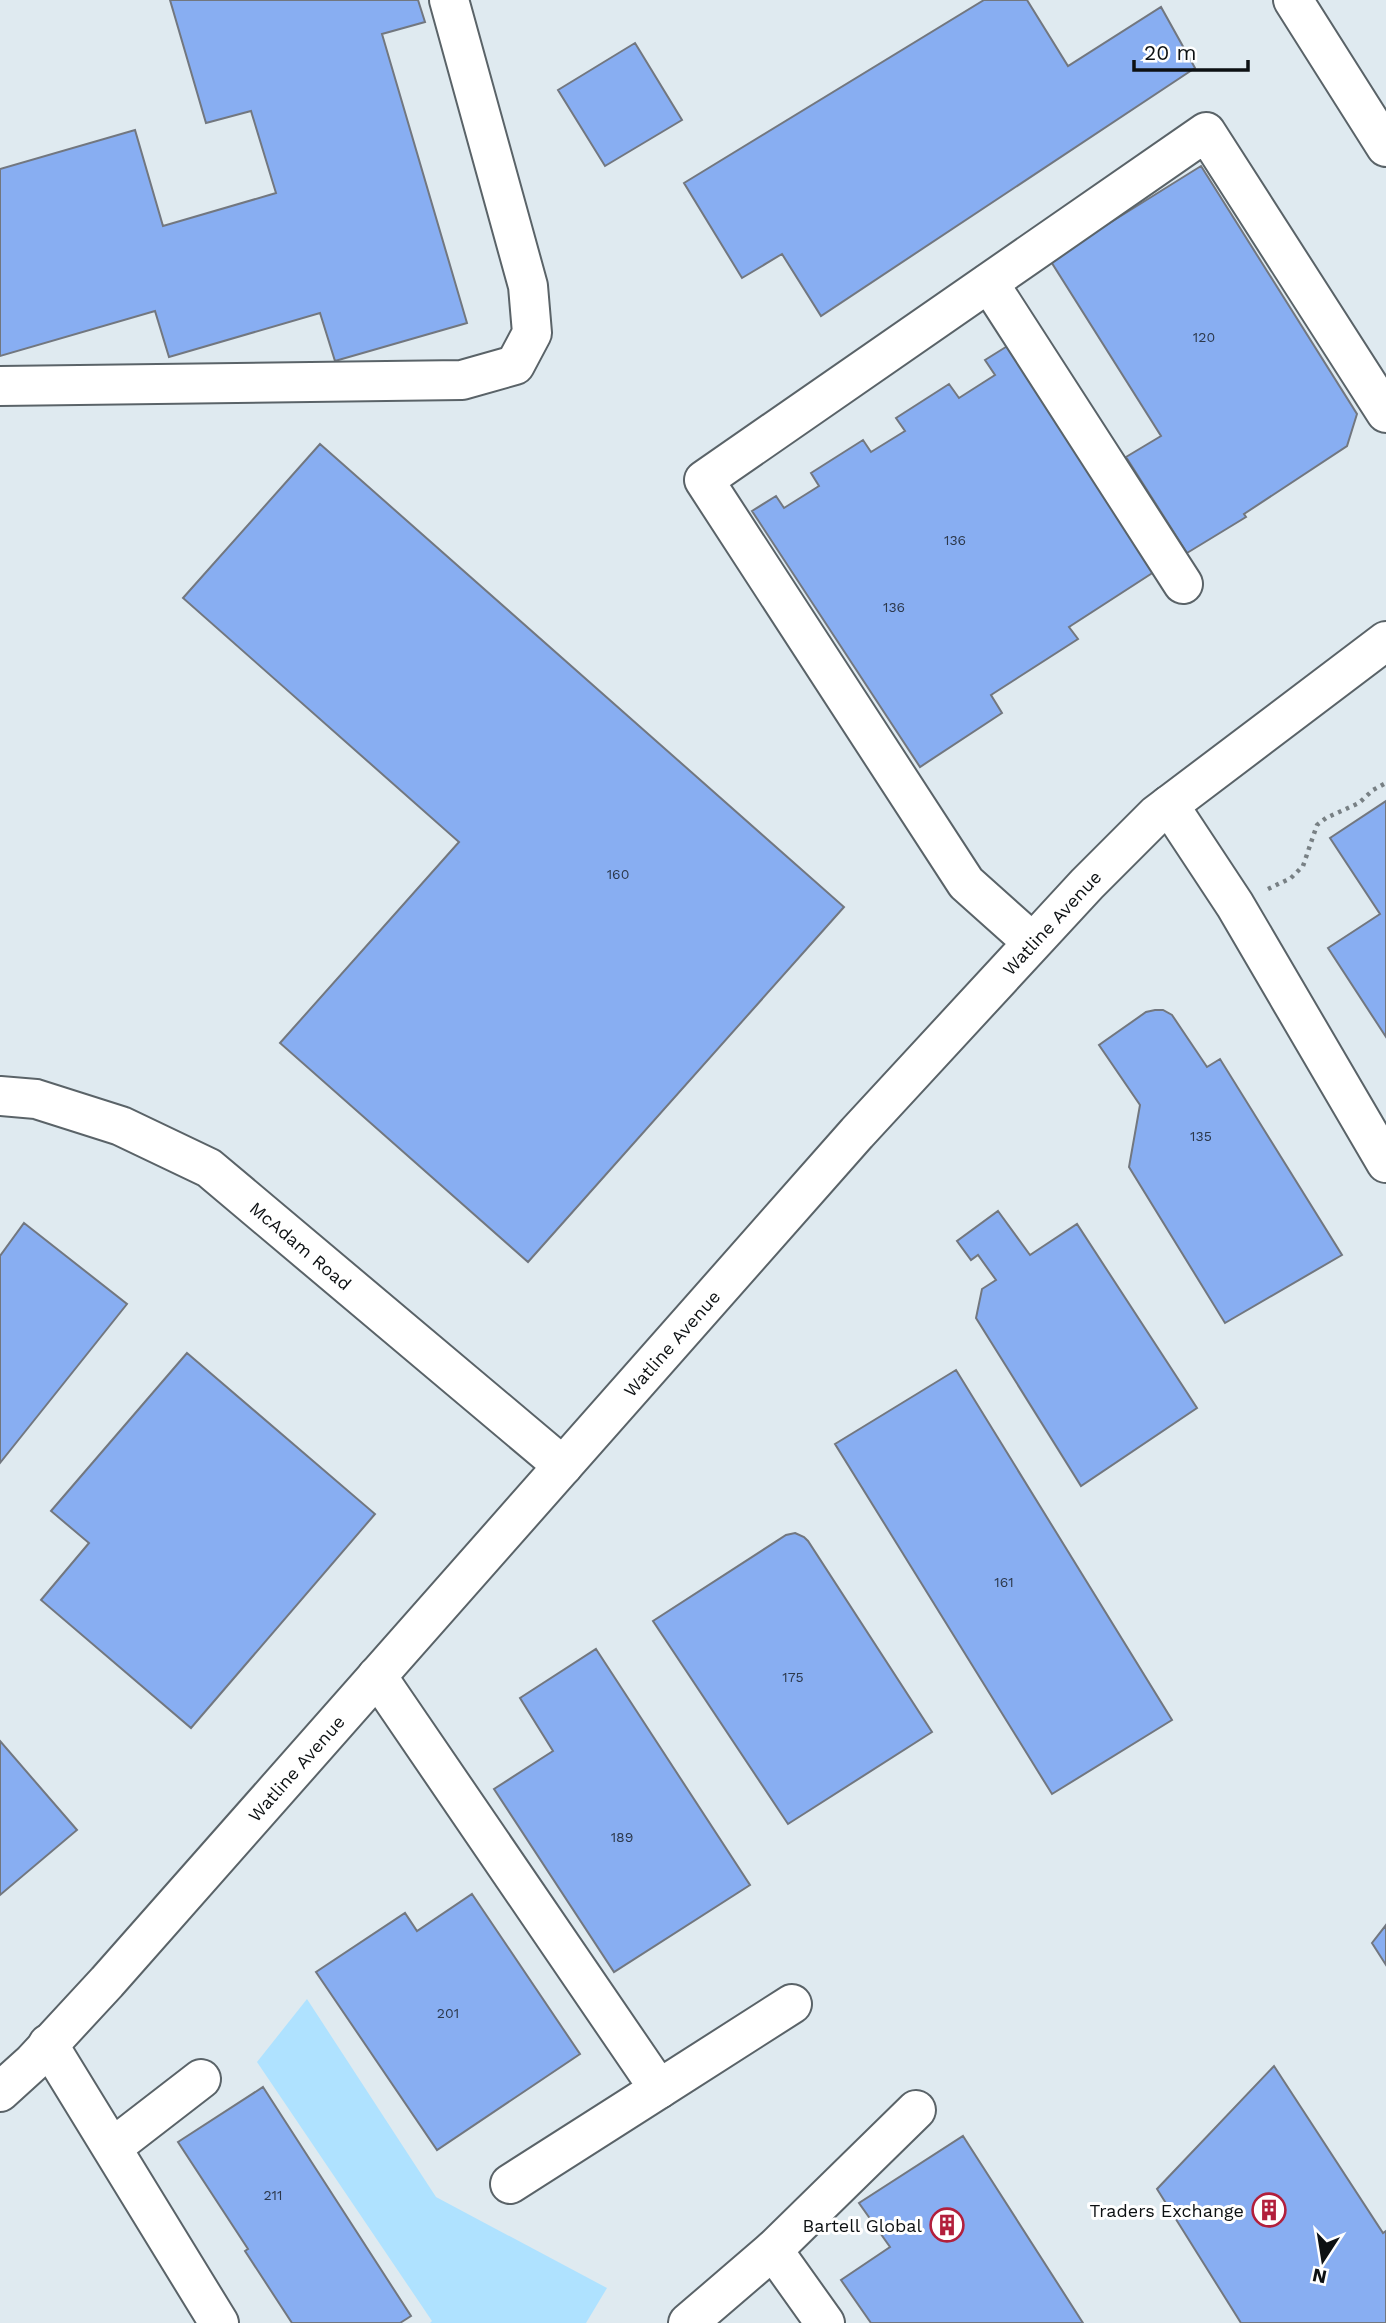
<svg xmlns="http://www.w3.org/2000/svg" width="1386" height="2323" font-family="'Work Sans',sans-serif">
	<rect width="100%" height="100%" fill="#dfeaf0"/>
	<path fill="#afe2ff" d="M307 1999 436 2197 607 2288 586 2323H430L432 2321 257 2062Z"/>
	<path fill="#88aef2" stroke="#72777f" stroke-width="2" d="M170 0H418L425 22 382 34 467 323 335 361 320 313 169 357 155 311 0 356V169L135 130 163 226 276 193 251 111 206 123Z
		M984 0H1027L1068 66 1161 7 1195 68 821 316 782 254 742 278 684 183Z
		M635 43 682 120 605 166 558 90Z
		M1201 166 1357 414 1347 446 1244 514 1246 517 1187 553 1126 457 1161 436 1050 260Z
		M1009 345 1157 570 1069 627 1078 639 991 695 1002 713 920 767 752 511 776 496 784 508 819 486 811 473 863 440 871 452 905 431 896 418 949 384 959 398 995 375 985 360Z
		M320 444 844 907 528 1262 280 1043 459 842 183 598Z
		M1386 801V1037L1328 948 1380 914 1330 838Z
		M1155 1010H1163L1172 1015 1207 1067 1220 1059 1342 1255 1225 1323 1129 1167 1140 1105 1099 1045 1146 1012Z
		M998 1211 1030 1255 1077 1224 1197 1408 1081 1486 976 1318 982 1289 996 1280 978 1255 971 1260 957 1241Z
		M24 1223 127 1304 0 1463V1256Z
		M187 1353 375 1514 191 1728 41 1600 89 1543 51 1511Z
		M956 1370 1172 1720 1052 1794 835 1444Z
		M795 1533 804 1537 808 1541 932 1732 788 1824 653 1621 786 1535Z
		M596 1649 750 1885 614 1972 494 1789 553 1751 520 1698Z
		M0 1741 77 1830 0 1895Z
		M472 1894 580 2054 437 2150 316 1972 405 1913 417 1931Z
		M1386 1925V1965L1372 1943Z
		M1274 2066 1383 2233 1386 2231V2323H1241L1157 2189Z
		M263 2087 411 2316 400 2323H292L245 2251 248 2249 178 2142Z
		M963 2136 1083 2323H871L841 2280 890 2247 859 2203Z"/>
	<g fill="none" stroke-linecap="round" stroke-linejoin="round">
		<defs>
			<g id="minor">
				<path d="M1293 0 1386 147"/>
				<path d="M989 283 1183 584"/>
				<path d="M0 386 462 380 515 365 532 333 528 286 449 0"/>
				<path d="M1169 805 1235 905 1386 1163"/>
				<path d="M1032 942 966 883 704 480 1206 132 1386 413"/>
				<path id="s1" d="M0 1096 36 1099 121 1126 209 1168 563 1466"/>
				<path d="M377 1676 659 2089 510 2184"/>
				<path d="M48 2044 219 2323"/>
				<path d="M659 2089 792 2004"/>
				<path id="s2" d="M0 2092 33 2062 107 1982 857 1133 1087 884 1156 815 1386 641"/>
				<path d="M113 2147 201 2079"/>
				<path d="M773 2250 916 2110"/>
				<path d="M688 2323 773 2250 825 2323"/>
			</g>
		</defs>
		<use href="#minor" stroke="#5a6368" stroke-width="42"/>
		<path stroke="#788084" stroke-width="4.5" stroke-dasharray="3.5 5" stroke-linecap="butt" d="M1268 889 1291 878 1303 866 1317 825 1326 818 1359 803 1373 790 1386 783"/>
		<use href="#minor" stroke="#fff" stroke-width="38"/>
	</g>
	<defs>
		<symbol id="building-ring" viewBox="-11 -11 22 22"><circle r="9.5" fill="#fff" stroke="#b21f3c" stroke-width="1.5"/><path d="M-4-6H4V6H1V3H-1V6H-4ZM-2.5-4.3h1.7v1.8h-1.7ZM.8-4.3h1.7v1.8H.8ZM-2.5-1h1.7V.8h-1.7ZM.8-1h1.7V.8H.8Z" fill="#b21f3c"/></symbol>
	</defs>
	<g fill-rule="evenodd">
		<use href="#building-ring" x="1250" y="2191" width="38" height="38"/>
		<use href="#building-ring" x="928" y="2206" width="38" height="38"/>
	</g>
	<g text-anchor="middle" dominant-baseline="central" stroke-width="6" stroke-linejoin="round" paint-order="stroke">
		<g font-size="14" fill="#2c384b">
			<text x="1204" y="337">120</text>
			<text x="955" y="540">136</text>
			<text x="894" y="607">136</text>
			<text x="618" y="874">160</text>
			<text x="1201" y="1136">135</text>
			<text x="1004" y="1582">161</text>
			<text x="793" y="1677">175</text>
			<text x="622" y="1837">189</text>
			<text x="448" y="2013">201</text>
			<text x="273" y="2195">211</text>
		</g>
		<g font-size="18" fill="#0d1113" stroke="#fff">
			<text stroke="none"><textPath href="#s2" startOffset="1573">Watline Avenue</textPath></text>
			<text stroke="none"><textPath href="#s1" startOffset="343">McAdam Road</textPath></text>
			<text stroke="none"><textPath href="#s2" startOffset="1006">Watline Avenue</textPath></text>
			<text stroke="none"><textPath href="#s2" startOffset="439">Watline Avenue</textPath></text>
		</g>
		<g font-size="18" fill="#0d1113" stroke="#fff" text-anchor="end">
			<text x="1244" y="2210">Traders Exchange</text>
			<text x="922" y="2225">Bartell Global</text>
		</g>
	</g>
	<g transform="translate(1323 2260) rotate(192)" stroke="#ffffff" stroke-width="5" paint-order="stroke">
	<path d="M0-5L12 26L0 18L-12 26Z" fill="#0d1113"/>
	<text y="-10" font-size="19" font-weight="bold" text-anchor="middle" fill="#0d1113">N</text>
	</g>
	<path d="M1134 60v10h114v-10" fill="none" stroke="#0d1113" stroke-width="3.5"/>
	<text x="1144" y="60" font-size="21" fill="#0d1113" stroke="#ffffff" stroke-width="5" paint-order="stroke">20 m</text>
</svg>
